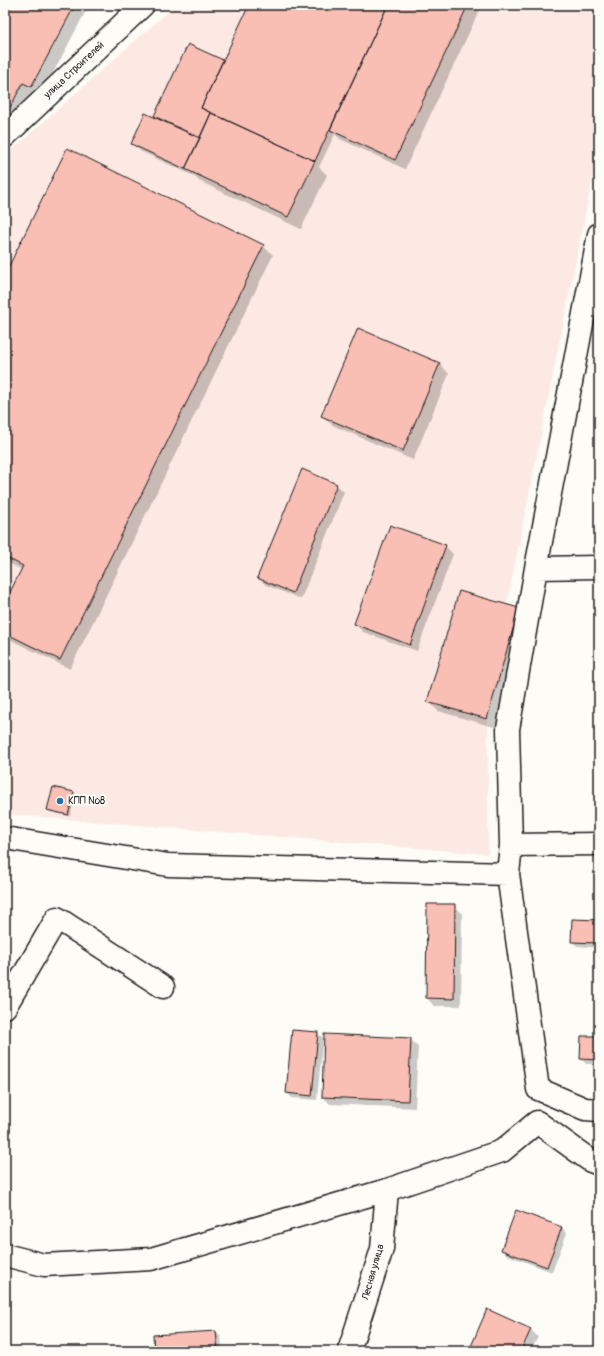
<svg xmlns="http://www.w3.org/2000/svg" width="604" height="1356" font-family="Pangolin,sans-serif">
	<rect width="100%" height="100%" fill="#fdfcf7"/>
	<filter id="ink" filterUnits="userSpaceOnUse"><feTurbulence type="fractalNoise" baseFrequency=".025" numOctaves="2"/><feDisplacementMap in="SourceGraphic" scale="8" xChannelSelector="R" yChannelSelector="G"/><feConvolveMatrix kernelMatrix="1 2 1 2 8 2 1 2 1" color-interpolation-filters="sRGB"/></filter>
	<g filter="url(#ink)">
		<path fill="#fce9e3" d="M174 5H599V146L488 698V854L5 814V156L171 9Z"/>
		<path fill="#0003" d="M10 5H89L41 96 33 92 14 128 5 123V14Z
			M250 5H482L405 169 340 139 335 134 319 167 327 175 301 229 199 181 194 176 140 151 132 143 154 118 188 45 224 62Z
			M263 246 273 255 70 669 5 637V605L22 570 5 561V276Z
			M359 330 440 364 449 374 413 460 332 425 322 416Z
			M302 471 337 485 344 492 301 599 266 585 258 578Z
			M445 546 453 554 417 651 363 632 355 624Z
			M459 592 528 619 497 728 438 711 429 702Z
			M73 793 76 795 70 816 50 812 48 809Z
			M428 905H454L462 913 461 1006H434L427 998Z
			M599 921V948L577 946 572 941Z
			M293 1031 318 1033 323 1038 317 1100 292 1098 287 1093Z
			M599 1037V1064H586L581 1059Z
			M410 1039 418 1047 415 1108 330 1104 323 1097Z
			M517 1211 562 1228 567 1233 552 1272 507 1255 502 1250Z
			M530 1329 538 1337 531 1351H470Z
			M216 1332 221 1337 222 1351H155Z"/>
		<path fill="#f9beb4" stroke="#1c1c1c" d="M9 5H75L31 87 23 83 5 117V12Z
			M249 5H388L315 161 201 108Z
			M388 5H468L395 160 330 130Z
			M188 44 223 60 201 108 211 113 200 138 154 116Z
			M145 113 200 138 185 169 131 144Z
			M211 113 315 161 288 217 185 169Z
			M67 148 264 245 60 660 5 633V602L23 566 5 557V274Z
			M358 328 440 363 403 451 321 416Z
			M302 469 337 484 293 593 257 578Z
			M390 525 446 545 410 645 354 624Z
			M459 591 519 608 487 719 427 702Z
			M53 787 74 792 68 815 47 810Z
			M427 904H455L454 999 426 998Z
			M572 919 599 920V943L571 942Z
			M292 1030 318 1032 312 1096 286 1093Z
			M324 1034 411 1038 408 1101 322 1097Z
			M581 1036H599V1060L580 1059Z
			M516 1210 562 1227 547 1267 501 1250Z
			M487 1309 531 1329 521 1351H469Z
			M216 1331 218 1351H154L153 1335Z"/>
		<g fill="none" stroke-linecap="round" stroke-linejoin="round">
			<defs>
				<path id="minor" d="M5 136 143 5
					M599 234 536 568 508 729 511 845 508 874 538 1089 585 1109 599 1110
					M536 568 599 567
					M5 838 168 865 508 874
					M511 845 599 844
					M5 1007 57 918 163 987
					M5 1255 44 1265 151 1259 387 1190 502 1151 537 1122 591 1161 599 1164
					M349 1351 382 1249 387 1190"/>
			</defs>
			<use href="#minor" stroke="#1c1c1c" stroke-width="25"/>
			<use href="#minor" stroke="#fdfcf7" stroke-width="22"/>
		</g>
	</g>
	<circle fill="#1f6fb2" stroke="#fdfcf7" stroke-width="1.5" cx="60" cy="801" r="4"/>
	<g text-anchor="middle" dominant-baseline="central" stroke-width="4" stroke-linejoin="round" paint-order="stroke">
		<g font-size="10" fill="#1c1c1c" stroke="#fdfcf7">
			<text transform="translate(74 70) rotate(-43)">улица Строителей</text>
			<text transform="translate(373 1272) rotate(-74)">Лесная улица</text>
		</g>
		<g font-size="10" fill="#1c1c1c" stroke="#fdfcf7" text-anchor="start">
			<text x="68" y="801">КПП №8</text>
		</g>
	</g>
	<rect width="604" height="1356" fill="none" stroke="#fdfcf7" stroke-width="20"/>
	<rect x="10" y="10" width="584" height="1336" fill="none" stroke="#1c1c1c" stroke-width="1.5" filter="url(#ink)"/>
</svg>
